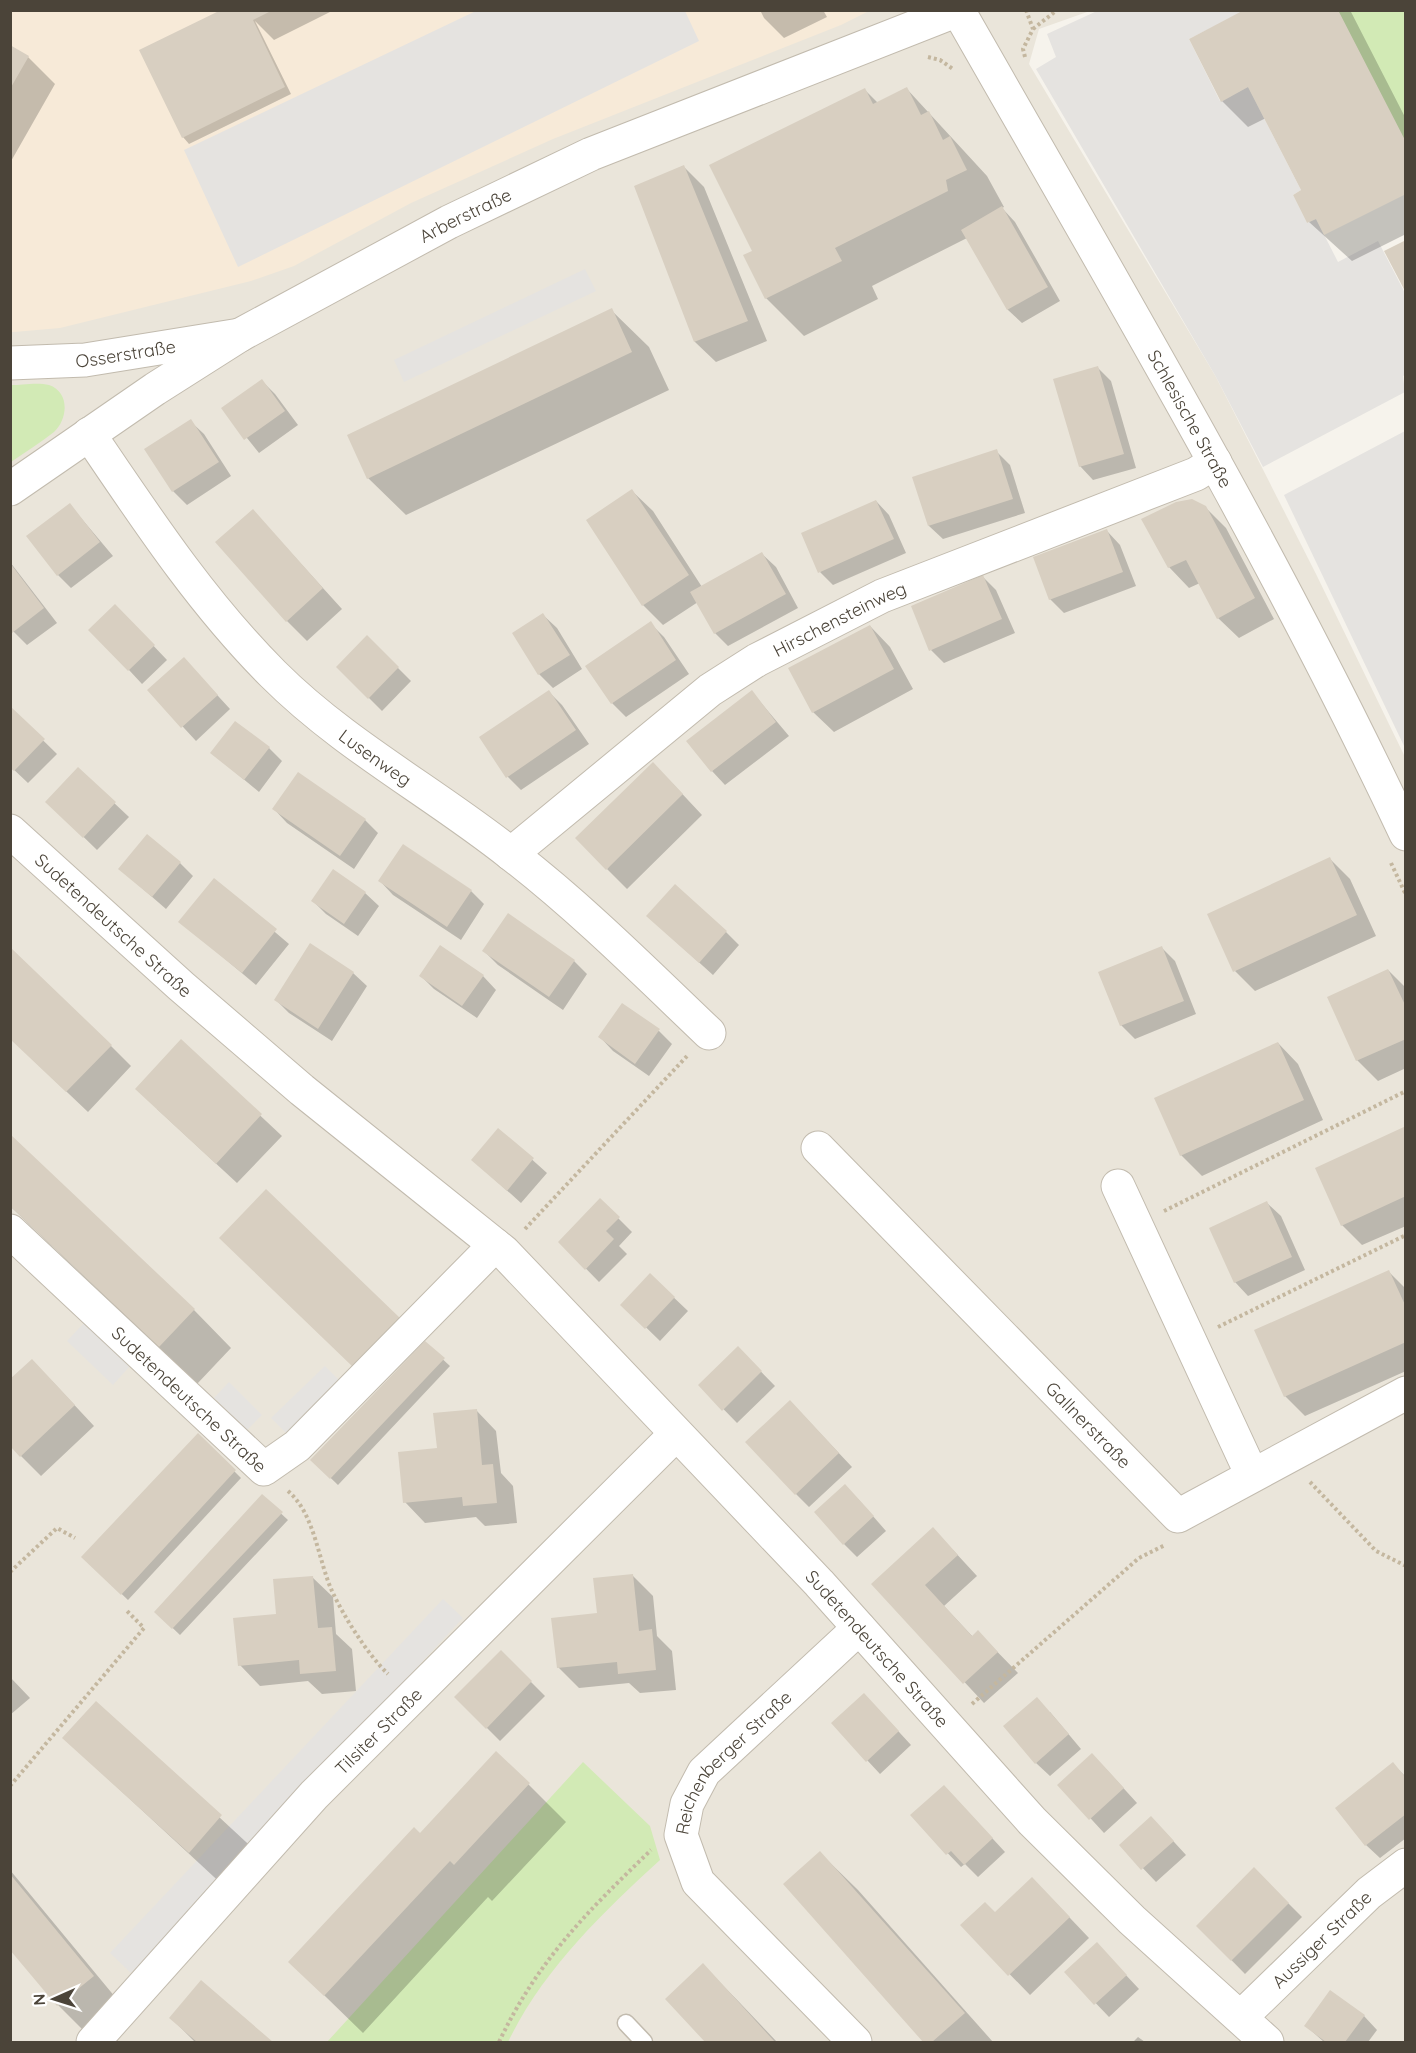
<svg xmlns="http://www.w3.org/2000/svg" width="1416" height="2053" font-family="Quicksand,sans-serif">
	<rect width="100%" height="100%" fill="#f6f3ec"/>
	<path fill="#eae5da" d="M11 11H1090L1039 29 1029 64 1216 377 1316 574 1405 757V2042H11Z"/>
	<path fill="#f7ead8" d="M11 11H869L841 25 553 139 411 203 294 266 251 281 60 328 14 332H11Z"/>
	<path fill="#d2eab5" d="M1338 11H1405V142Z
		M11 385C21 385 38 382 49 385 70 392 68 419 54 432 40 443 25 452 11 462Z
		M583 1762 650 1826 660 1860C601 1914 543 1970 508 2042H327Z"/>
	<path fill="#e5e3e0" d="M478 10 685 11 699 41 238 267 184 150Z
		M1097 11H1244L1189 39 1220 101 1248 87 1301 190 1293 195 1307 223 1316 219 1338 262 1378 241 1405 293 1406 374 1403 376 1405 392 1263 467 1216 377 1036 69 1056 57 1047 34Z
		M585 269 596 291 404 382 394 360Z
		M1405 431V748L1284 495Z
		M84 1323 130 1366 113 1385 67 1341Z
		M325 1366 343 1384 290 1437 271 1418Z
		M229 1382 262 1415 247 1430 214 1398Z
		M443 1599 463 1618 131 1973 110 1953Z"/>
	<path fill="#0003" d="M224 10H334L274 40 255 21 291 94 189 144 183 137Z
		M760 10H823L827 17 784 38 764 18Z
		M1247 10H1350L1406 119V234L1352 261 1309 222 1295 195 1303 191 1266 118 1248 127 1222 101Z
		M10 47 28 57 55 84 10 163Z
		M906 88 987 176 1004 207 1002 208 1015 222 1060 301 1022 323 1008 310 967 238 872 286 878 299 804 336 766 298 754 252 865 90 878 103Z
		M683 166 704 187 767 341 716 362 695 342 636 187Z
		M611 310 649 347 669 390 406 515 368 478Z
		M1098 368 1111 381 1136 468 1093 480 1080 466Z
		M262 381 275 394 298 425 259 453 223 408Z
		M190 421 204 434 231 476 187 505 173 491 146 449Z
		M996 451 1010 465 1025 513 943 539 929 526 914 478Z
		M632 491 653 511 702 587 762 554 776 567 798 608 728 646 715 633 698 602 663 625 643 605Z
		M876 501 889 515 906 553 833 585 820 572Z
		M70 505 113 556 71 588 58 575Z
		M1205 507 1226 528 1274 619 1239 638 1218 618 1200 583 1189 588 1169 567Z
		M253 511 342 609 307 641 287 621Z
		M1107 531 1120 545 1136 586 1064 613 1050 599Z
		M10 562 57 623 27 645 13 631 10 633Z
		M983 577 996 590 1015 633 944 663 931 650Z
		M543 615 557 628 582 669 553 688 539 674 514 634Z
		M128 619 167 660 142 684 129 670Z
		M650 623 664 637 689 674 626 717 612 703Z
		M870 626 890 647 913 689 834 732 813 712Z
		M367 637 411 681 382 711 338 667Z
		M197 673 230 709 196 741 149 690Z
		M549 692 562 705 589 744 521 790 508 777 481 738Z
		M752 692 789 736 725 785 712 771Z
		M10 708 57 754 28 783 10 766Z
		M269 748 282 761 259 792 212 753Z
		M78 769 129 817 97 850 61 815Z
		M673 784 702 815 627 889 607 869Z
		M274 809 365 820 378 833 354 869 287 823Z
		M1330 859 1350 879 1376 936 1255 991 1235 971Z
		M180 863 193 876 166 909 120 869Z
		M214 880 289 944 256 985 180 921Z
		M380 881 471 891 484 904 461 940 393 895Z
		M365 893 379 906 358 936 326 914 313 901Z
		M662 929 726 932 739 945 713 975Z
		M311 945 353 973 367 986 332 1041 289 1013 276 1000Z
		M1162 948 1175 961 1196 1014 1135 1039 1121 1025Z
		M484 951 574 961 587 974 563 1010 498 965Z
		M1388 970 1406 988V1068L1378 1081 1357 1060 1329 997Z
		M421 976H483L496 990 477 1018 434 989Z
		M659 1031 672 1044 649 1076 613 1051 600 1037Z
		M10 1038 111 1046 131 1066 88 1112Z
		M181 1041 282 1136 237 1183 157 1109Z
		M1278 1043 1298 1064 1323 1120 1202 1176 1181 1155Z
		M1406 1128V1226L1362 1245 1342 1225Z
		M499 1130 547 1173 521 1203 473 1160Z
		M600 1200 632 1232 619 1246 627 1254 599 1282 560 1242Z
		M1267 1203 1281 1216 1305 1270 1248 1296 1235 1282Z
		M10 1206 194 1310 231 1348 197 1384Z
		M1388 1271 1406 1289V1371L1305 1416 1285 1396Z
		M650 1275 688 1311 660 1341 623 1305Z
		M425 1343 450 1366 338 1485 312 1460Z
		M738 1348 775 1386 737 1423 700 1385Z
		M52 1381 94 1426 41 1476 21 1456Z
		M476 1410 496 1431 501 1473 513 1486 517 1523 485 1526 476 1517 425 1523 405 1502 438 1450Z
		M803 1415 852 1467 809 1507 796 1494Z
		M198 1435 241 1478 128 1600 83 1557Z
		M262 1496 288 1520 180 1635 156 1612Z
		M858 1499 886 1531 857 1557 844 1544Z
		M953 1550 977 1576 944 1606 973 1637 978 1632 1018 1673 984 1703 873 1584Z
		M632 1575 653 1596 657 1636 672 1651 676 1690 640 1693 629 1683 579 1688 558 1667Z
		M312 1577 333 1597 336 1634 352 1649 356 1691 322 1694 308 1681 260 1686 240 1665 278 1615Z
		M501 1652 545 1696 500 1741 456 1697Z
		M10 1677 30 1698 10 1715Z
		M96 1703 259 1854 227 1889 64 1738Z
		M877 1708 911 1745 880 1774 867 1760Z
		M1050 1712 1081 1749 1050 1776 1036 1763Z
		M1393 1764 1406 1777V1838L1380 1858 1366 1845Z
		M1106 1769 1137 1803 1104 1833 1060 1785Z
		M528 1784 566 1822 492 1901 488 1897 363 2033 290 1962 420 1835Z
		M957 1800 1005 1852 978 1877 965 1864 961 1867 912 1816Z
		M1164 1831 1186 1855 1156 1882 1121 1845Z
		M820 1853 858 1890 993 2042H925L785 1884Z
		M1254 1869 1302 1917 1245 1974 1198 1926Z
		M10 1870 130 2015 95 2042 58 2005 10 1947Z
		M1052 1899 1089 1938 1030 1995 962 1925Z
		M1110 1958 1139 1989 1109 2017 1066 1972Z
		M703 1965 740 2003 777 2042H707L667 1999Z
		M201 1983 271 2042H195L171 2018Z
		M1364 2016 1377 2030 1368 2042H1324L1306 2026Z
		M1138 2037 1145 2042H1133Z"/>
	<path fill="#d8cfc1" d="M221 10H273L253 20 285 87 182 138 139 50Z
		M1244 10H1338L1406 142V198L1404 195 1324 235 1316 219 1307 223 1293 195 1301 190 1248 87 1221 102 1189 39Z
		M10 45 29 56 10 89Z
		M907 87 921 115 929 111 943 140 950 136 967 170 946 180 948 191 835 248 842 261 765 299 743 255 752 251 709 165 865 88 873 104Z
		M684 165 748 321 694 342 634 186Z
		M1002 206 1048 287 1007 310 961 230Z
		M1406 240V293L1384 251Z
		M612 308 632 352 367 479 347 435Z
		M1098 366 1124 454 1079 467 1053 379Z
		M262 379 285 411 244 440 221 408Z
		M191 419 219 462 172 492 144 449Z
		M997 449 1013 499 928 526 912 477Z
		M632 489 689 575 642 606 586 520Z
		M1192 499 1206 506 1255 598 1217 619 1186 560 1168 568 1141 519 1176 502Z
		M876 500 894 539 818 573 801 533Z
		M70 503 100 542 57 576 26 536Z
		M253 509 323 588 286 622 215 542Z
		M1107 529 1123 572 1049 600 1033 557Z
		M762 552 786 594 714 634 690 592Z
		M10 563 44 608 12 633 10 631Z
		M983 575 1002 619 929 651 911 606Z
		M115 604 155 645 128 671 88 630Z
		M543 613 570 655 538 675 512 633Z
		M651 621 676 660 611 704 585 666Z
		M870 625 894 669 812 713 788 668Z
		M367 635 399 667 368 699 336 667Z
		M184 657 218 695 181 728 147 690Z
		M549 690 576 730 506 778 479 737Z
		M752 690 776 722 711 772 686 741Z
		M10 706 45 739 14 771 10 768Z
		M235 721 270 747 244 780 210 753Z
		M653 762 683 794 606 870 575 838Z
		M78 767 116 802 83 838 45 802Z
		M298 772 366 819 340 856 272 809Z
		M147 834 181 862 152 897 118 869Z
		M403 844 472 890 447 927 378 881Z
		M1330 857 1357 915 1233 972 1207 914Z
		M333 869 366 892 344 924 311 901Z
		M214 878 277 929 242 973 178 922Z
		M675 884 727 931 699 963 646 916Z
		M508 913 575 960 549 997 482 951Z
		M310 943 354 972 318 1029 274 1000Z
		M440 945 484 975 462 1006 419 976Z
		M1162 946 1184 1001 1120 1026 1098 972Z
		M10 947 112 1045 66 1092 10 1039Z
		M1388 969 1406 1007V1039L1356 1061 1327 997Z
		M622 1003 660 1029 635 1064 598 1037Z
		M181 1039 262 1114 216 1164 135 1089Z
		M1278 1042 1304 1100 1180 1156 1154 1098Z
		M1406 1126V1196L1341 1226 1315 1168Z
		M498 1128 534 1158 507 1191 471 1160Z
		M10 1134 195 1309 159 1347 10 1206Z
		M266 1189 400 1318 353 1367 219 1238Z
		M600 1198 620 1217 606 1231 614 1239 585 1270 558 1242Z
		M1267 1201 1292 1257 1234 1283 1209 1228Z
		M1389 1270 1406 1307V1342L1284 1397 1254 1330Z
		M650 1273 675 1297 645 1329 620 1305Z
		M425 1341 445 1358 330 1479 310 1460Z
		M738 1346 762 1371 722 1411 698 1385Z
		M32 1359 75 1405 20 1457 10 1446V1379Z
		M790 1400 839 1453 795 1495 745 1442Z
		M477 1409 482 1465 493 1464 497 1503 463 1506 462 1497 403 1503 398 1452 437 1448 433 1413Z
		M198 1433 236 1470 121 1595 81 1557Z
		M845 1484 874 1516 843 1545 814 1512Z
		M262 1494 283 1512 172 1629 154 1612Z
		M933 1527 958 1555 925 1585 972 1636 978 1630 998 1652 963 1684 871 1584Z
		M633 1574 639 1631 652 1629 656 1670 618 1674 617 1662 557 1668 551 1618 597 1613 593 1578Z
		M313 1576 318 1628 332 1627 336 1671 300 1674 299 1660 238 1666 233 1618 276 1614 273 1579Z
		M501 1650 532 1681 486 1729 454 1697Z
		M864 1693 899 1731 866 1762 831 1723Z
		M1037 1697 1069 1734 1035 1764 1003 1726Z
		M96 1701 222 1815 189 1853 62 1738Z
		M496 1751 530 1783 454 1865 450 1861 324 1996 288 1962 414 1827 420 1833Z
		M1092 1753 1124 1788 1089 1820 1057 1785Z
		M1393 1762 1406 1778V1814L1365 1846 1335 1808Z
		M944 1785 993 1838 964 1865 951 1851 946 1855 910 1815Z
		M1151 1816 1174 1841 1141 1870 1119 1845Z
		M820 1851 965 2013 932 2042H923L783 1884Z
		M1254 1867 1289 1903 1231 1961 1196 1926Z
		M10 1874 94 1976 57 2006 10 1950Z
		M1032 1877 1070 1917 1008 1976 960 1925 985 1902 995 1912Z
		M1097 1942 1127 1975 1094 2005 1064 1972Z
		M703 1963 775 2042H705L665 1999Z
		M201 1980 273 2042H197L169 2018Z
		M1330 1990 1365 2015 1345 2042H1326L1304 2026Z"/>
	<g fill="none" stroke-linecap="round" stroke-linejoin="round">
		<defs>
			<path id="service" d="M626 2023 644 2042"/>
			<g id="minor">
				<path id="s1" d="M10 363 85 360 240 335"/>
				<path id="s2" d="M89 434C146 518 201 602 273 674 344 745 433 792 511 854 581 908 645 972 709 1033"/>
				<path id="s3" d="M10 831 181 986 302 1090 504 1252 819 1583 1032 1821 1132 1920 1267 2042"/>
				<path id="s4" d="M511 854 710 690 757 660 882 596 1196 474 1215 462"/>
				<path id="s5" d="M818 1148 1178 1516 1406 1393"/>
				<path d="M1118 1186 1252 1475"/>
				<path id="s6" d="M10 1231 264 1469 297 1446 495 1245"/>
				<path id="s7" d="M1241 2017 1369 1893 1406 1865"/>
				<path id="s8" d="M93 2042 314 1795 676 1434"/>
				<path id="s9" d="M855 2042 698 1882 681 1835 687 1804 704 1772 859 1628"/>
			</g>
			<g id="tertiary">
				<path id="s10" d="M958 10C1113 282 1273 551 1406 834"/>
				<path id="s11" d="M10 489 155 389 240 335 449 222 591 154 958 10"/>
			</g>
		</defs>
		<use href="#service" stroke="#c2bbae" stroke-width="19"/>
		<use href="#minor" stroke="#c2bbae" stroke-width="35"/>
		<use href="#tertiary" stroke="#c2bbae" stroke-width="35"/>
		<path stroke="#c4b79f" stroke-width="4" stroke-dasharray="3 3" stroke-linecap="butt" d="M1033 29 1057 10
			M928 57 940 60 953 69
			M1025 57 1023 49 1033 29 1026 10
			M1391 863 1406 895
			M1164 1211 1406 1091
			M525 1229 688 1055
			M1218 1327 1406 1235
			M1310 1482 1376 1551 1406 1566
			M288 1491C315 1514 318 1560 332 1591 344 1617 368 1655 388 1674
			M10 1572 57 1528 75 1538
			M972 1704 1139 1558 1165 1545
			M10 1786 144 1628 127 1611
			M499 2042C538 1960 587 1912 651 1850"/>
		<use href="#service" stroke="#fff" stroke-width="16"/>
		<use href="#minor" stroke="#fff" stroke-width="33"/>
		<use href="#tertiary" stroke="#fff" stroke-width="33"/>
	</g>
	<g text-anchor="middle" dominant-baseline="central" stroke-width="4.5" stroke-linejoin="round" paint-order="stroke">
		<g font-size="18" fill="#4b4439" stroke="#fff">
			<text stroke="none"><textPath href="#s11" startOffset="532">Arberstraße</textPath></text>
			<text stroke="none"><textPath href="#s1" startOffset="116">Osserstraße</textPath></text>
			<text stroke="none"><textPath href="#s10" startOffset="470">Schlesische Straße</textPath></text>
			<text stroke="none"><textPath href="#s4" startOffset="406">Hirschensteinweg</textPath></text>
			<text stroke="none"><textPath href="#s2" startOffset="435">Lusenweg</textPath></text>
			<text stroke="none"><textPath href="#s3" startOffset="140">Sudetendeutsche Straße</textPath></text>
			<text stroke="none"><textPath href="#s6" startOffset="246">Sudetendeutsche Straße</textPath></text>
			<text stroke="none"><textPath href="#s5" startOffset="387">Gallnerstraße</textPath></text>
			<text stroke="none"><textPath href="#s3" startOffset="1194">Sudetendeutsche Straße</textPath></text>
			<text stroke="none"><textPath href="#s8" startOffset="422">Tilsiter Straße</textPath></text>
			<text stroke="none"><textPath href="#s9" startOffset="366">Reichenberger Straße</textPath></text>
			<text stroke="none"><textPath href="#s7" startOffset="112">Aussiger Straße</textPath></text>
		</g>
	</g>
	<rect width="1416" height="2053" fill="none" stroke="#4b4439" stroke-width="24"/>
	<g transform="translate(54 1999) rotate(267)" stroke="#ffffff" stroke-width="4.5" paint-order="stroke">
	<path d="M0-4.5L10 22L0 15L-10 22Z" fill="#4b4439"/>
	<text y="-9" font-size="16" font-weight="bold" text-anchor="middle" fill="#4b4439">N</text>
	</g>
</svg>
